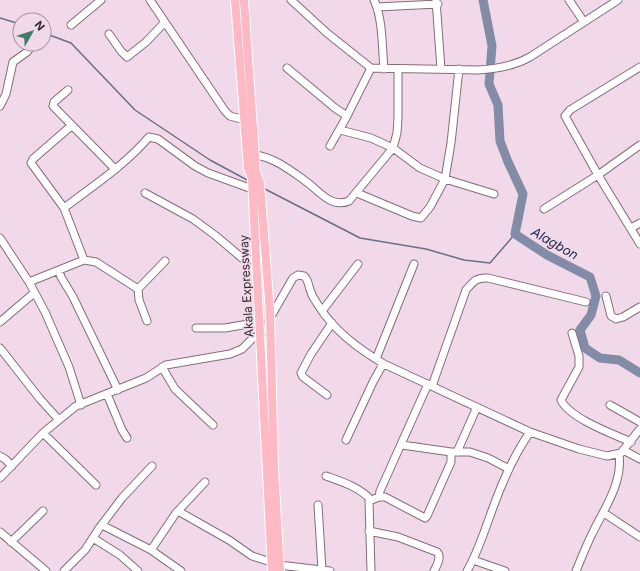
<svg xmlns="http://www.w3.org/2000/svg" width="640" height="571" font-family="Inter,sans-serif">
	<rect width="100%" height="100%" fill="#f2d9ea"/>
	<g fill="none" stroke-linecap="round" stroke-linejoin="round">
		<path stroke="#6b6e83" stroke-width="1.5" d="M0 18 20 24
			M44 33 71 43 135 110 210 160 249 181
			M263 188 360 238 426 249 464 260 490 263 515 234"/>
		<path stroke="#838ca7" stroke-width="9" d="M483 0 492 46 489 84 498 105 500 141 508 162 523 194 515 234 547 255 590 277 596 296 591 315 580 330 585 348 600 358 619 360 640 373"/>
		<defs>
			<path id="minor" d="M150 0 225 111 230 116 245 120
				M291 0 327 33 371 68 478 70C497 69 514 66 530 57L618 0
				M374 0C383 19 382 48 384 69
				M436 0 441 69
				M569 0 584 22
				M377 7 438 4
				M71 25 101 0
				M109 34 121 51 127 57 146 42 164 23
				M640 67 570 110 565 116 598 175 640 244
				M287 68 335 108 347 116
				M68 90 54 102 53 106 115 169
				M0 106 6 94 13 62 27 52 33 44
				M71 126 33 159 31 163 64 208 84 260
				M340 130 371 138 393 148 420 168 445 179 494 194
				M330 146 347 116 371 68
				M255 155C273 157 290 170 304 180 318 189 330 209 349 201L393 148 397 133 398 118V69
				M145 193 193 219 216 236 242 258 248 260 256 259
				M357 193 412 216 421 218 430 207 445 179 451 143 459 69
				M64 208C93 186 125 165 149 137L158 139 195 166 208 173 252 189
				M544 209 598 175 640 145
				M631 228 640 223
				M0 238 29 282 45 312 69 367 81 405
				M59 271 61 277 73 297 118 390
				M29 282 84 260 96 262 138 289 165 261
				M138 289 139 300 147 321
				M606 296 611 316 616 319 623 317 640 307
				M322 311 358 264
				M270 312 273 313 274 311 293 278 298 275 304 276C309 280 308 286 311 292 312 297 316 301 318 305 334 331 359 349 384 364L530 432 579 449 607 456 621 453 640 429
				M0 322 34 293
				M196 328H225L260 322
				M572 333 579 356V367L561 400C569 418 613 434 631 442
				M0 348 40 399 59 420
				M376 359 414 264
				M162 367 175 389 213 425
				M432 386 466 290C473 282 476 277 488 278L586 302
				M107 394 122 430 127 438
				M327 395 303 377 301 373 311 354 332 323
				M610 405 640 422
				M43 433 96 485
				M346 440 373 382 383 364
				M402 445 451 452H470L488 458 509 469
				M623 450 640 459
				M457 452 477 407
				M0 456 5 459 12 466
				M326 476C343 482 359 487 371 500
				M0 478 43 433 76 406 146 378 166 365 230 354 242 349 253 338 261 335
				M379 497 380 491 428 384
				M318 505 322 570
				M178 511 229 540 252 556 271 562
				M604 513 640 537
				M102 525 151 550 181 571
				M369 531 398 537 437 552C442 557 437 565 434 571
				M0 532 46 571
				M93 538 120 555 138 571
				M11 542 43 511
				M151 550 176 513 205 482
				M473 560 505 571
				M279 565 330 571
				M64 571 85 550 100 527 122 498 152 466
				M371 571 369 501 379 497H385L425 518 427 516 451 462V452
				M467 571C477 554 483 535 490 516 500 487 512 458 530 432
				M576 571C581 559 586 546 592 534 604 509 623 483 619 454"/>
			<path id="major" d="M235 0 248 168 252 179 272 571
				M244 0 256 172 260 183 270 312 274 470 280 571"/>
		</defs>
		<use href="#minor" stroke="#836d7c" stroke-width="9"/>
		<use href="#major" stroke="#fff" stroke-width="10"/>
		<use href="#minor" stroke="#fff" stroke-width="7"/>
		<use href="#major" stroke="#fdb9c4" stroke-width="8"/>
	</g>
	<g text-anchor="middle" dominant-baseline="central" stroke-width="3" stroke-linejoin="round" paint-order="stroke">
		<g font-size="12" fill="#32282f" stroke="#f2d9ea">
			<text transform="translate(246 286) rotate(-93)">Akala Expressway</text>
		</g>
		<g font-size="13" font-style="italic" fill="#212b52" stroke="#f2d9ea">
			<text transform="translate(555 243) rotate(30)">Alagbon</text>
		</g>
	</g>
	<g transform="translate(32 32) rotate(51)"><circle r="19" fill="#f2d9ea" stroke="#a5929f"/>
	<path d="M0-3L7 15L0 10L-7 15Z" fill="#3f7d69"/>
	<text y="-6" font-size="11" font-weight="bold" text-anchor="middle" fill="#32282f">N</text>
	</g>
</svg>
